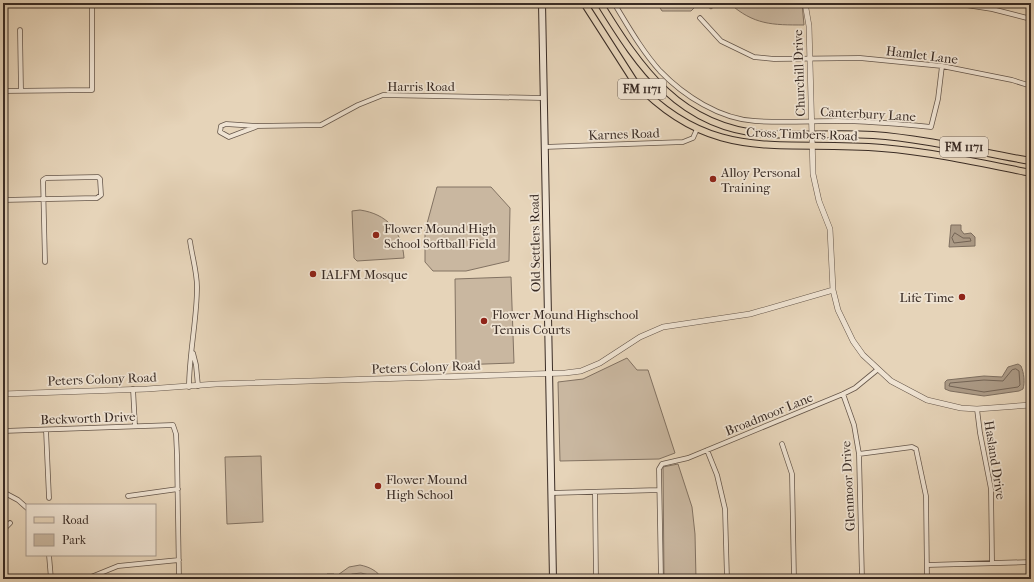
<svg xmlns="http://www.w3.org/2000/svg" width="1034" height="582" font-family="'IM FELL French Canon',serif">
	<rect width="100%" height="100%" fill="#e6d4b9"/>
	<filter id="stains"><feTurbulence type="fractalNoise" baseFrequency=".005" numOctaves="4"/><feColorMatrix values="0 0 0 0 .2 0 0 0 0 .09 0 0 0 0 .02 0 0 0 .5 -.17"/></filter>
	<radialGradient id="worn" r=".72"><stop offset=".6" stop-color="#630" stop-opacity="0"/><stop offset="1" stop-color="#630" stop-opacity=".3"/></radialGradient>
	<path fill="#c9b7a0" stroke="#827262" d="M657 3H719L711 9 705 5 695 7 691 11H662Z
		M729 3H802L804 25C772 25 754 25 729 3Z
		M437 187H491L510 208 509 261 466 271H433L425 262V231Z
		M360 210C387 214 402 231 404 258L357 261 354 258 352 211Z
		M511 277 514 363 456 365 455 279Z
		M627 358 637 370H648L675 453 659 459 560 461 558 382 583 379Z
		M261 456 263 522 227 524 225 457Z
		M678 464 692 507 695 534 696 579H664L663 467Z
		M360 565C370 567 377 571 383 579H374L369 575 361 573 352 574 343 579H328L327 574H334L335 577 349 567Z"/>
	<path fill="#ac9b87" stroke="#7e6f60" d="M951 225H961V230L964 234 971 233 975 237V246L949 247Z
		M1018 364 1021 366C1024 373 1025 382 1023 389L1019 391 984 396 950 391 945 389V382L947 380 984 376 1002 377 1008 367Z"/>
	<g fill="none" stroke-linecap="round" stroke-linejoin="round">
		<path stroke="#736456" stroke-width="1" d="M955 233 963 238H970L971 241 954 243 952 238Z
			M1016 369 1019 371 1020 385 1018 387 984 392 949 386 950 383 984 380 1003 381 1012 370Z"/>
		<defs>
			<path id="minor" d="M516 3 542 4
				M614 3C628 26 642 51 660 71 684 96 720 119 755 121 782 123 810 121 837 121 869 121 900 124 931 127L938 99 942 66
				M953 3 992 9 1031 19
				M700 18 721 41 754 57 774 59 860 58 942 66 1012 80 1031 86
				M20 30 21 91
				M3 91 92 90V3
				M258 126 229 137 220 132 221 126 226 124 256 126 321 125 358 105 383 95 543 98
				M544 147 683 142 693 138 697 129
				M3 200 97 198 101 195 100 179 98 177 46 178 43 180 45 262
				M193 353 196 365 198 386
				M189 387C189 354 197 320 197 287 197 272 192 256 190 241
				M133 389 135 426
				M843 394 854 425 859 454 862 579
				M977 409 980 433 991 489 992 562
				M46 430 49 498
				M3 431 173 425 176 434 177 455 179 579
				M782 444 792 474 794 579
				M707 450 717 475 725 509 727 579
				M859 454 912 447 916 449 926 496 927 579
				M3 492 18 500 27 508
				M595 492 596 579
				M551 493 659 490
				M128 496 178 489
				M3 530 10 523
				M49 555 51 579
				M927 565 1031 562
				M3 577 4 579
				M86 579 118 566 179 560
				M661 579 659 469 662 464 688 458 843 394 855 388 877 370"/>
			<path id="tertiary" d="M805 3 809 26 813 174 819 201 830 229 833 290 838 310 853 341 863 355 891 381 927 400 961 408 977 409 1031 405
				M3 394 147 389 216 384 565 373 581 371 600 363 640 337 663 327 750 314 833 290"/>
			<path id="secondary" d="M542 3 553 579"/>
			<path id="primary" d="M584 3 634 81C714 166 780 139 882 148 932 152 981 163 1031 173
				M600 3C640 68 680 128 765 134 801 136 837 133 873 135 927 139 978 152 1031 161"/>
		</defs>
		<use href="#minor" stroke="#65564a" stroke-width="5.5"/>
		<use href="#tertiary" stroke="#65564a" stroke-width="6"/>
		<use href="#secondary" stroke="#3a2c25" stroke-width="8"/>
		<use href="#primary" stroke="#3a2c25" stroke-width="8"/>
		<use href="#minor" stroke="#efe3d2" stroke-width="4"/>
		<use href="#tertiary" stroke="#efe3d2" stroke-width="5"/>
		<use href="#secondary" stroke="#efe3d2" stroke-width="6"/>
		<use href="#primary" stroke="#e6d4b9" stroke-width="6"/>
	</g>
	<g fill="#8f2418" stroke="#efe3d2" stroke-width="1.5">
		<circle cx="713" cy="179" r="4"/>
		<circle cx="376" cy="235" r="4"/>
		<circle cx="313" cy="274" r="4"/>
		<circle cx="962" cy="297" r="4"/>
		<circle cx="484" cy="321" r="4"/>
		<circle cx="378" cy="486" r="4"/>
	</g>
	<g text-anchor="middle" dominant-baseline="central" stroke-width="3.5" stroke-linejoin="round" paint-order="stroke">
		<g fill="#efe3d2" stroke="#706359" stroke-width="1">
			<rect x="618" y="79" width="48" height="20" rx="3"/>
			<rect x="940" y="137" width="48" height="20" rx="3"/>
		</g>
		<g font-size="12" font-weight="bold" fill="#3a2c25">
			<text x="642" y="89">FM 1171</text>
			<text x="964" y="147">FM 1171</text>
		</g>
		<g font-size="13" fill="#3a2c25" stroke="#efe3d2">
			<text transform="translate(922 55) rotate(7)">Hamlet Lane</text>
			<text transform="translate(799 73) rotate(-92)">Churchill Drive</text>
			<text x="421" y="86">Harris Road</text>
			<text transform="translate(868 114) rotate(3)">Canterbury Lane</text>
			<text transform="translate(624 134) rotate(-2)">Karnes Road</text>
			<text transform="translate(802 134) rotate(2)">Cross Timbers Road</text>
			<text transform="translate(535 243) rotate(-91)">Old Settlers Road</text>
			<text transform="translate(426 367) rotate(-2)">Peters Colony Road</text>
			<text transform="translate(102 379) rotate(-2)">Peters Colony Road</text>
			<text transform="translate(769 414) rotate(-22)">Broadmoor Lane</text>
			<text transform="translate(88 418) rotate(-2)">Beckworth Drive</text>
			<text transform="translate(995 460) rotate(81)">Hasland Drive</text>
			<text transform="translate(848 486) rotate(-93)">Glenmoor Drive</text>
		</g>
		<g font-size="13" fill="#3a2c25" stroke="#efe3d2" text-anchor="start">
			<text x="721" y="172">Alloy Personal<tspan x="721" dy="15">Training</tspan></text>
			<text x="384" y="228">Flower Mound High<tspan x="384" dy="15">School Softball Field</tspan></text>
			<text x="321" y="274">IALFM Mosque</text>
			<text x="954" y="297" text-anchor="end">Life Time</text>
			<text x="492" y="314">Flower Mound Highschool<tspan x="492" dy="15">Tennis Courts</tspan></text>
			<text x="386" y="479">Flower Mound<tspan x="386" dy="15">High School</tspan></text>
		</g>
	</g>
	<rect width="1034" height="582" fill="none" stroke="#e6d4b9" stroke-width="16"/>
	<rect x="4" y="4" width="1026" height="574" fill="none" stroke="#3a2c25" stroke-width="2"/>
	<rect x="8" y="8" width="1018" height="566" fill="none" stroke="#3a2c25"/>
	<rect x="26" y="504" width="130" height="52" fill="#efe3d2" stroke="#a79a8d"/>
	<rect x="34" y="517" width="20" height="6" fill="#e6d4b9" stroke="#a79a8d"/>
	<text x="62" y="524" font-size="12" fill="#3a2c25">Road</text>
	<rect x="34" y="534" width="20" height="12" fill="#c9b7a0" stroke="#a79a8d"/>
	<text x="62" y="544" font-size="12" fill="#3a2c25">Park</text>
	<rect width="100%" height="100%" filter="url(#stains)"/>
	<rect width="100%" height="100%" fill="url(#worn)"/>
</svg>
